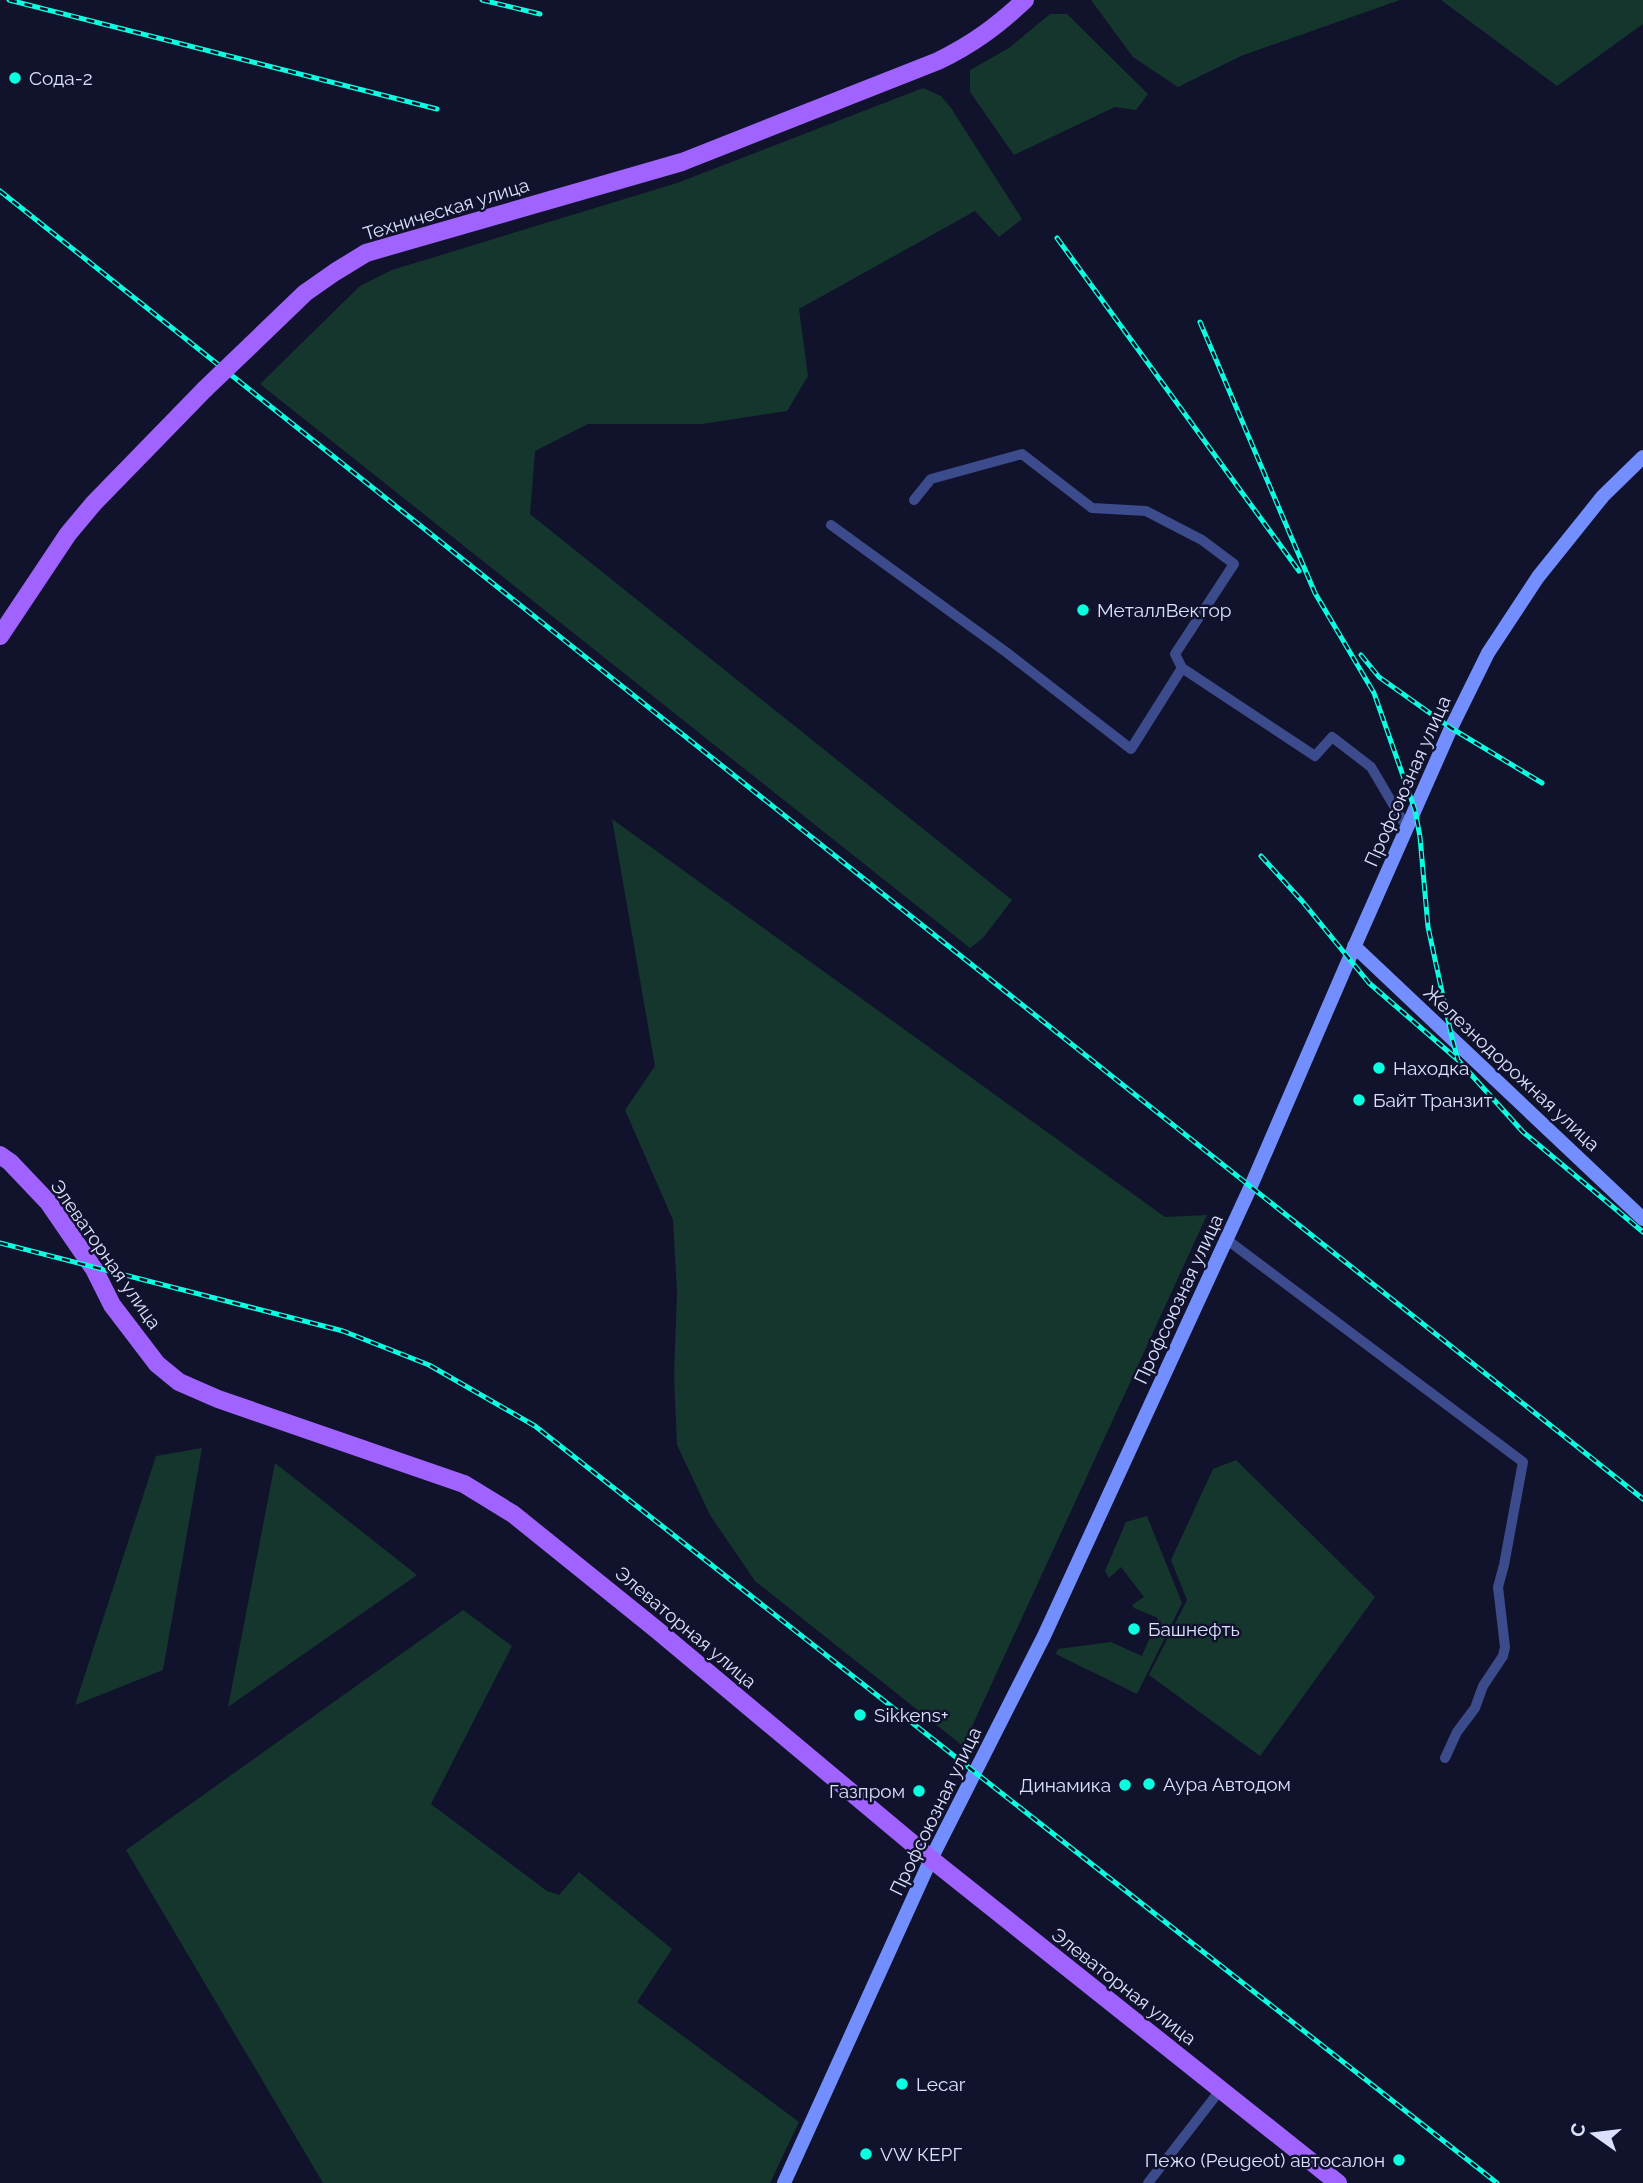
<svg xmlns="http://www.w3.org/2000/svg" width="1643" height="2183" font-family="Raleway,sans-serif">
	<rect width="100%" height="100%" fill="#11132c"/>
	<path fill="#14362d" d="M1091 0H1400L1241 56 1178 87 1133 57Z
		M1441 0H1643V24L1557 86Z
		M1050 14H1067L1148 94 1136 110 1115 107 1014 155 970 92V70L1009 48Z
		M923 88 941 96 951 108 1022 219 999 237 975 211 799 309 808 376 787 411 702 424H588L535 451 530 514 1012 900 983 938 970 948 260 384 360 286 392 270 677 183Z
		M612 819 1165 1217 1207 1215 963 1746 755 1581 710 1515 677 1445 674 1376 677 1292 673 1220 625 1110 655 1066Z
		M202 1448 163 1670 75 1705 156 1456Z
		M1236 1460 1375 1597 1260 1756 1149 1675 1187 1600 1171 1560 1213 1469Z
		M275 1463 417 1575 228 1707Z
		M1147 1516 1182 1603 1137 1694 1056 1654 1058 1649 1111 1642 1142 1656 1158 1618 1134 1608 1132 1605 1144 1597 1121 1567 1109 1578 1105 1571 1126 1522Z
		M463 1610 512 1646 431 1804 547 1891 559 1895 579 1872 672 1949 637 2002 799 2122 770 2183H323L126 1850Z"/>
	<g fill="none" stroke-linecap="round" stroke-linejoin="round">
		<path stroke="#3c4b8b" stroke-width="10" d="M914 500 931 479 1022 454 1092 508 1146 511 1202 540 1234 564 1175 654 1182 668
			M831 525 1006 652 1131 749 1182 668 1315 756 1332 737 1371 767 1407 828
			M1226 1239 1523 1462 1504 1565 1498 1587 1505 1647 1503 1656 1483 1686 1475 1708 1457 1732 1445 1758
			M1148 2183 1221 2089"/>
		<path stroke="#738fff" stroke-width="14" d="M1354 946 1643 1219
			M784 2183 931 1859 1044 1636 1251 1186 1359 936 1451 728 1488 653 1538 577 1603 496 1643 457"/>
		<path stroke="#a163ff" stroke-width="18" d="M251 345 305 293 335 272 366 253 682 162 938 61C973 44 997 26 1025 0
			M0 636 68 534 94 503 205 389
			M0 1155 10 1162 48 1202 94 1269 112 1305 157 1364 179 1382 218 1399 464 1484 513 1514 657 1630 931 1859 1338 2183"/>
		<defs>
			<path id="rail" d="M9 0 437 109
				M482 0 540 14
				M0 191 1643 1499
				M1057 238 1299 571
				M1200 322 1315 593 1374 693 1415 810 1420 837 1428 927 1452 1038 1458 1060 1523 1132 1643 1232
				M1361 655 1379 677 1451 728 1542 783
				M1261 856 1302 901 1369 983 1458 1060
				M0 1243 343 1331 429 1365 535 1426 1497 2183"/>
		</defs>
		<use href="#rail" stroke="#08ffe0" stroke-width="5"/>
		<use href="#rail" stroke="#11132c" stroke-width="2.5" stroke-dasharray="8" stroke-linecap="butt"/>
		<path stroke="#a163ff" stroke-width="18" d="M205 389 251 345"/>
	</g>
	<g fill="#08ffe0" stroke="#11132c" stroke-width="2.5">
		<circle cx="15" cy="78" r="7"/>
		<circle cx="1083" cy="610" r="7"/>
		<circle cx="1379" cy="1068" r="7"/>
		<circle cx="1359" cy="1100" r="7"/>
		<circle cx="1134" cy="1629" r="7"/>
		<circle cx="860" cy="1715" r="7"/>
		<circle cx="1149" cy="1784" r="7"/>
		<circle cx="1125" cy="1785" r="7"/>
		<circle cx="919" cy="1791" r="7"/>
		<circle cx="902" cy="2084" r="7"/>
		<circle cx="866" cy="2154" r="7"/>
		<circle cx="1399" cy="2160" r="7"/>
	</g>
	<g text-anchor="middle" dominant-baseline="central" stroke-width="5" stroke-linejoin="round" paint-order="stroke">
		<g font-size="19" fill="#dce0ff" stroke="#11132c" text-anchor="start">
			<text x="29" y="78">Сода-2</text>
			<text x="1097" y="610">МеталлВектор</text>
			<text x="1393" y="1068">Находка</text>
			<text x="1373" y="1100">Байт Транзит</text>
			<text x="1148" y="1629">Башнефть</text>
			<text x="874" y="1715">Sikkens+</text>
			<text x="1163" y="1784">Аура Автодом</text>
			<text x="1111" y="1785" text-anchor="end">Динамика</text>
			<text x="905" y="1791" text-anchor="end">Газпром</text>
			<text x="916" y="2084">Lecar</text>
			<text x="880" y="2154">VW КЕРГ</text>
			<text x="1385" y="2160" text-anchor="end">Пежо (Peugeot) автосалон</text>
		</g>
		<g font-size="19" fill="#dce0ff" stroke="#11132c">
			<text transform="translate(446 209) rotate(-17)">Техническая улица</text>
			<text transform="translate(1407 781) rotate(-66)">Профсоюзная улица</text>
			<text transform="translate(1512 1068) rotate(43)">Железнодорожная улица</text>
			<text transform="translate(106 1254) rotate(55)">Элеваторная улица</text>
			<text transform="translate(1178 1299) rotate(-65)">Профсоюзная улица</text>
			<text transform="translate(686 1627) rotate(40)">Элеваторная улица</text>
			<text transform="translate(935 1811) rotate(-64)">Профсоюзная улица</text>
			<text transform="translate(1124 1986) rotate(38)">Элеваторная улица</text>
		</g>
	</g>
	<g transform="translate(1594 2134) rotate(284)" stroke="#11132c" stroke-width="5" paint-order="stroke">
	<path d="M0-5L12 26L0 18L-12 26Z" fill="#dce0ff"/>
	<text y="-10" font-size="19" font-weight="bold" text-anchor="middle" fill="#dce0ff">С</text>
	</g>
</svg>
